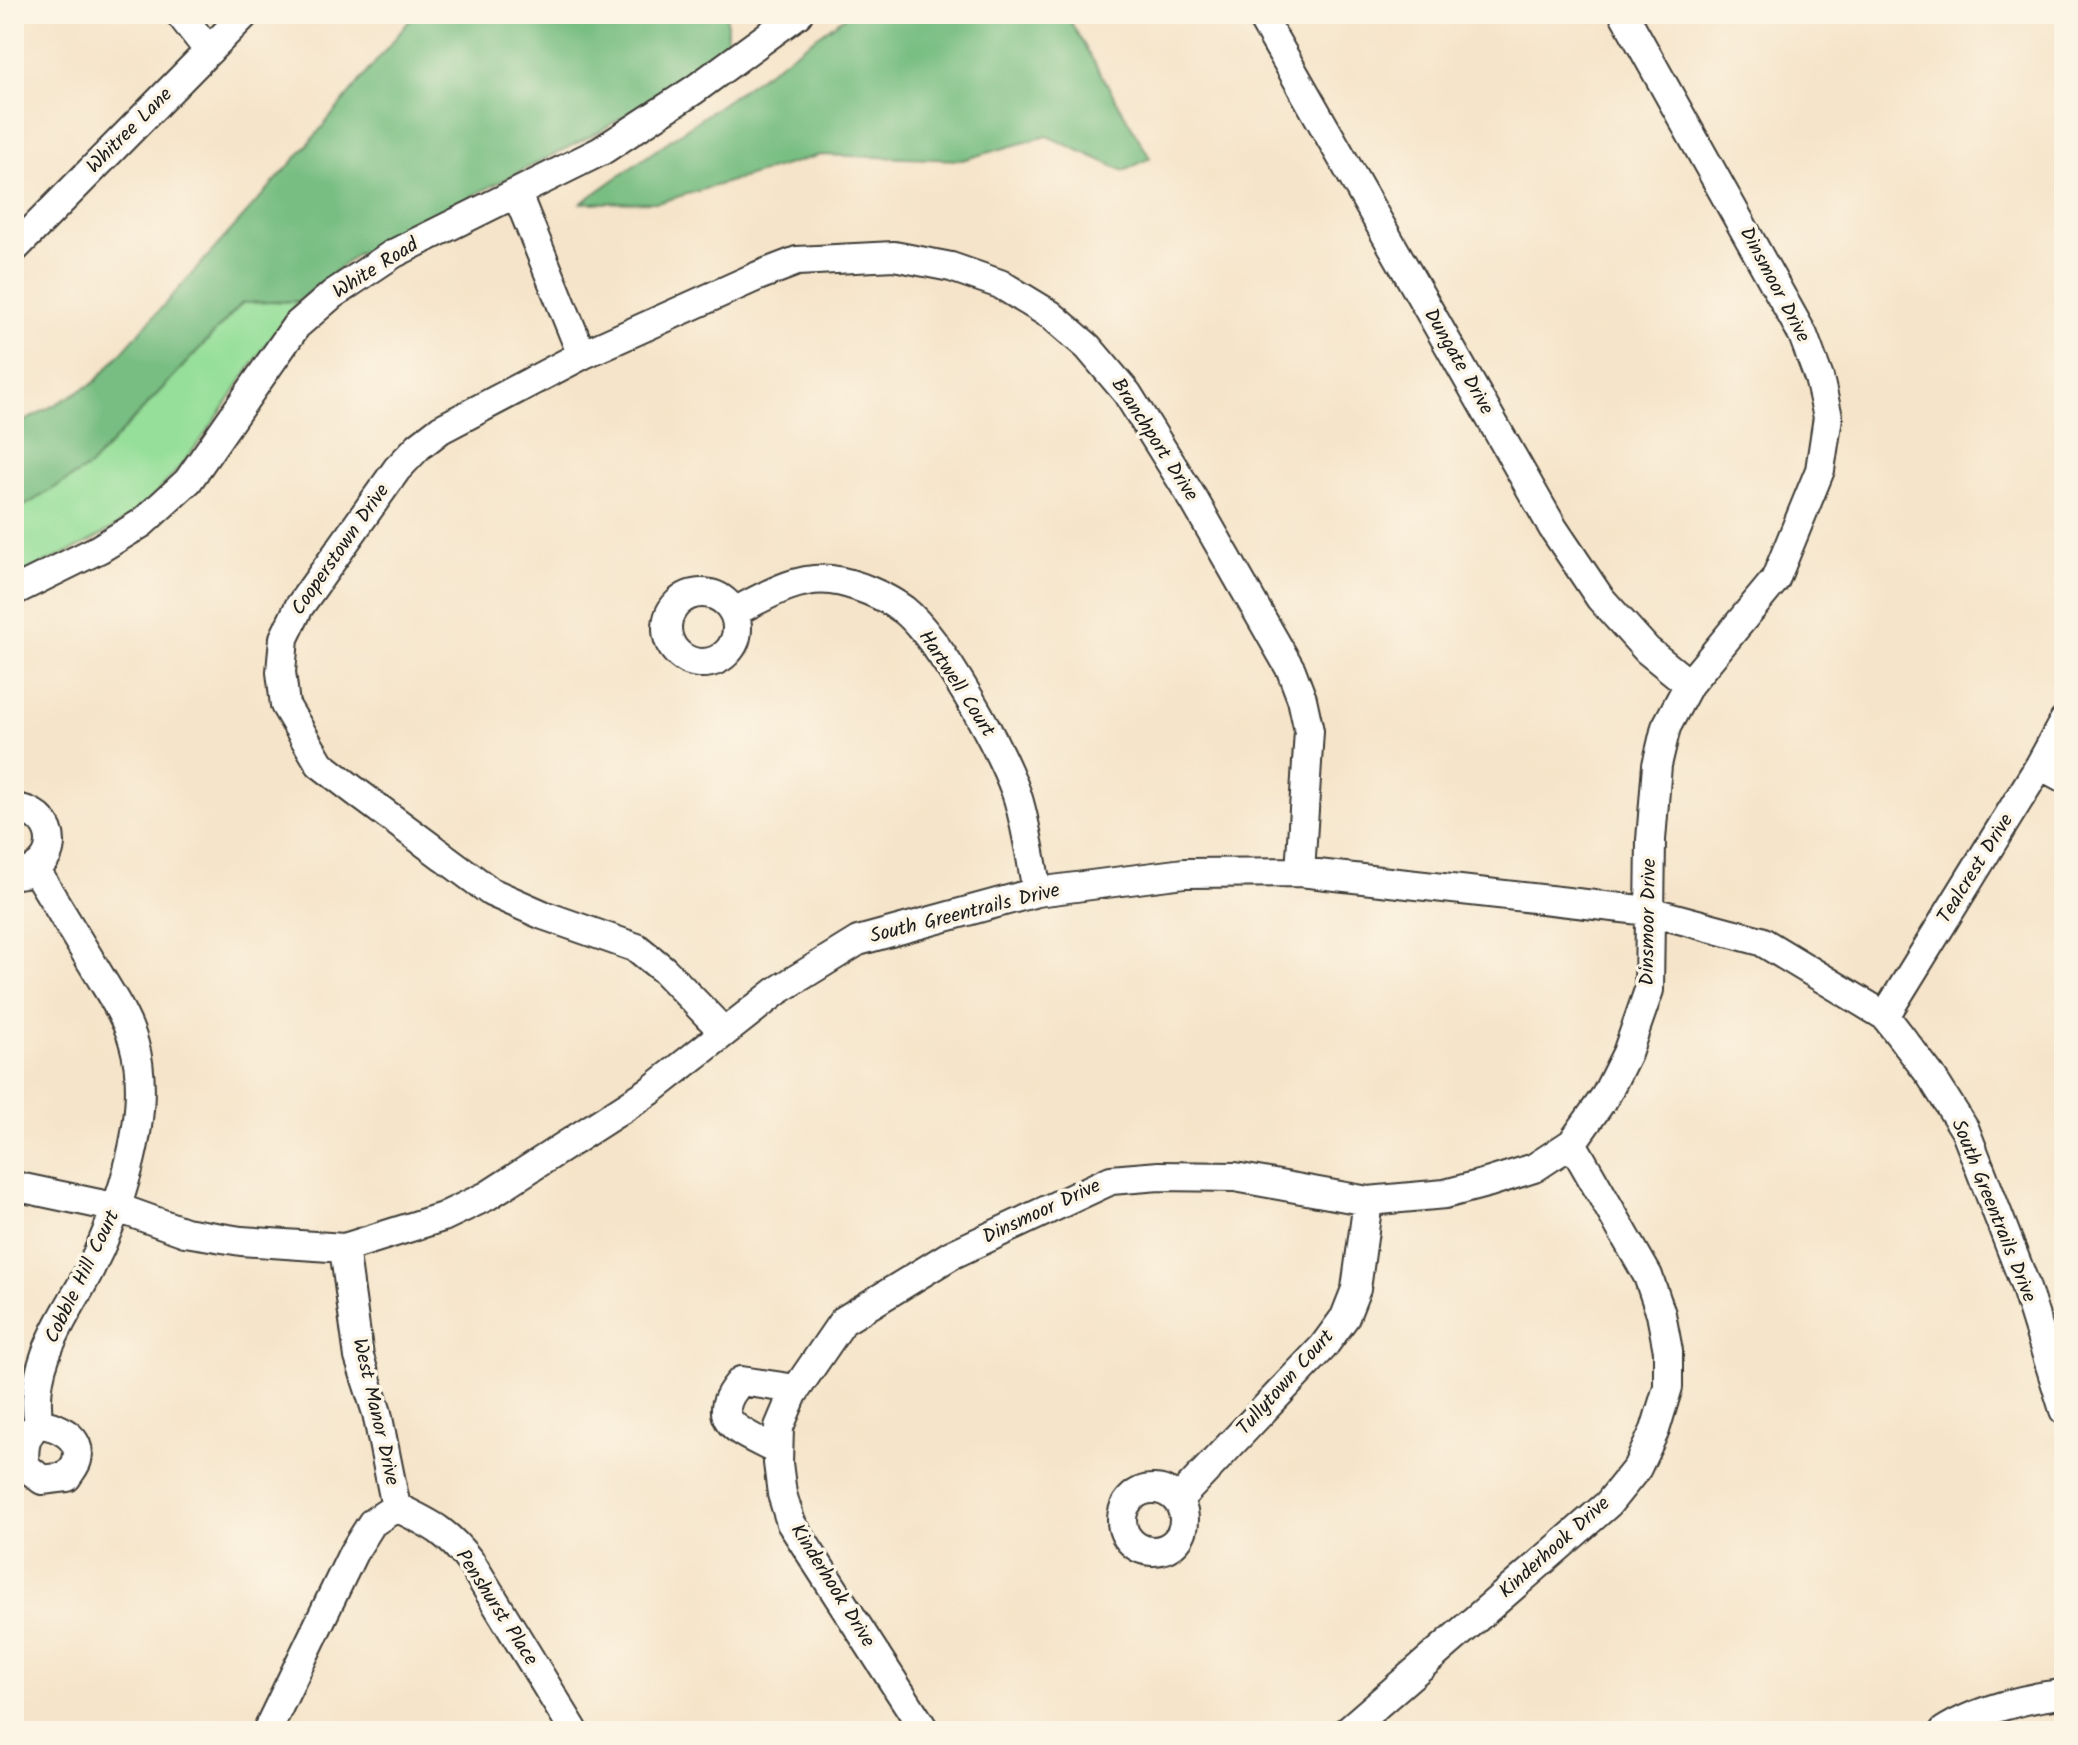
<svg xmlns="http://www.w3.org/2000/svg" width="2078" height="1745" font-family="Kalam,sans-serif">
	<rect width="100%" height="100%" fill="#fcf5e5"/>
	<filter id="ink" filterUnits="userSpaceOnUse"><feTurbulence type="fractalNoise" baseFrequency=".0125" numOctaves="2"/><feDisplacementMap in="SourceGraphic" scale="16" xChannelSelector="R" yChannelSelector="G"/><feConvolveMatrix kernelMatrix="1 2 1 2 8 2 1 2 1" color-interpolation-filters="sRGB"/></filter>
	<filter id="wash" filterUnits="userSpaceOnUse"><feTurbulence type="fractalNoise" baseFrequency=".006" numOctaves="4" result="noise"/><feDisplacementMap in="SourceGraphic" scale="32" xChannelSelector="R" yChannelSelector="G"/><feGaussianBlur stdDeviation="1.8" result="paint"/><feColorMatrix in="noise" values="0 0 0 0 0 0 0 0 0 0 0 0 0 0 0 0 0 1.4 0 .05"/><feComposite in="paint" operator="in"/></filter>
	<g filter="url(#wash)">
		<rect width="100%" height="100%" fill="#f5e4c9"/>
		<path fill="#96df9a" stroke="#597e5b" stroke-width="2" d="M298 301C246 366 208 445 147 502 110 537 60 555 14 577V512L89 467 242 303Z"/>
		<path fill="#78be82" stroke="#4a6d4f" stroke-width="2" d="M415 14H727V51L599 132 357 254 298 301 242 303 89 467 14 512V427L94 383 305 148Z
			M849 14H1066L1150 158 1124 171 1047 136 962 160 820 155 660 202 581 203Z"/>
	</g>
	<g filter="url(#ink)">
		<g fill="none" stroke-linecap="round" stroke-linejoin="round">
			<defs>
				<path id="minor" d="M180 14 209 51
					M1260 14 1553 528 1600 598 1647 650 1689 684
					M517 194 582 355 441 429 419 446 397 469 299 607 284 638 281 672 285 705 320 764 355 791 491 892 543 915 637 948 664 970 723 1031
					M14 249 245 14
					M582 355 758 276 797 261 894 256 951 267 1000 284 1051 315 1088 347 1127 393 1195 502 1291 670 1302 699 1309 731 1300 872
					M14 591 99 549 142 523 188 481 296 326 333 294 393 254 601 151 694 90 798 14
					M667 628a35 35 0 1 1 70 0a35 35 0 1 1-70 0Z
					M734 612C764 597 796 576 831 580 855 583 885 596 904 610 939 638 1007 757 1019 802 1027 831 1032 862 1037 892
					M2040 765 2064 778
					M14 808C63 813 61 873 14 874
					M35 869C55 902 75 935 95 968 109 992 127 1017 134 1044 155 1116 115 1225 80 1288 55 1331 29 1373 39 1424
					M1885 1016 2040 765 2064 721
					M14 1186 118 1208 185 1232 241 1241 344 1248 443 1217 487 1196 650 1091 777 991 858 941 1037 892 1184 873 1300 872 1649 911 1761 941 1885 1016 1931 1076 1965 1130 2024 1282 2064 1410
					M39 1424C57 1425 83 1438 77 1460 76 1465 70 1472 67 1477L42 1480 25 1466C23 1450 24 1434 39 1424Z
					M778 1451C745 1433 703 1423 741 1381L796 1389
					M1122 1520a31 31 0 1 1 62 0a31 31 0 1 1-62 0Z
					M1178 1500 1323 1347 1345 1317 1356 1289 1368 1201
					M396 1507C433 1525 447 1531 472 1564L574 1731
					M267 1731 353 1553 372 1523 396 1507 377 1413 359 1357 344 1248
					M925 1731 791 1523 782 1494 778 1463 779 1427 793 1394 843 1321 951 1255 1111 1180 1159 1176 1235 1177 1368 1201 1445 1194 1490 1182 1534 1168 1572 1143 1606 1095 1627 1053 1649 990 1651 840 1657 765 1666 727 1689 684 1775 580 1820 470 1828 417 1819 378 1803 335 1624 14
					M1347 1731 1608 1504 1637 1468 1655 1430 1668 1387V1351L1661 1314 1648 1276 1572 1143
					M1944 1731C1975 1711 2028 1697 2064 1694"/>
			</defs>
			<use href="#minor" stroke="#3d3a36" stroke-width="32"/>
			<use href="#minor" stroke="#fff" stroke-width="28"/>
		</g>
	</g>
	<g text-anchor="middle" dominant-baseline="central" stroke-width="7" stroke-linejoin="round" paint-order="stroke">
		<g font-size="20" fill="#1c1c1c" stroke="#fcf5e5">
			<text transform="translate(130 131) rotate(-45)">Whitree Lane</text>
			<text transform="translate(376 269) rotate(-32)">White Road</text>
			<text transform="translate(1774 285) rotate(62)">Dinsmoor Drive</text>
			<text transform="translate(1458 362) rotate(60)">Dungate Drive</text>
			<text transform="translate(1154 440) rotate(57)">Branchport Drive</text>
			<text transform="translate(341 550) rotate(-55)">Cooperstown Drive</text>
			<text transform="translate(956 684) rotate(57)">Hartwell Court</text>
			<text transform="translate(1976 869) rotate(-58)">Tealcrest Drive</text>
			<text transform="translate(965 914) rotate(-14)">South Greentrails Drive</text>
			<text transform="translate(1649 922) rotate(-89)">Dinsmoor Drive</text>
			<text transform="translate(1993 1211) rotate(68)">South Greentrails Drive</text>
			<text transform="translate(1042 1212) rotate(-25)">Dinsmoor Drive</text>
			<text transform="translate(83 1277) rotate(-64)">Cobble Hill Court</text>
			<text transform="translate(1286 1383) rotate(-48)">Tullytown Court</text>
			<text transform="translate(375 1412) rotate(77)">West Manor Drive</text>
			<text transform="translate(1555 1548) rotate(-42)">Kinderhook Drive</text>
			<text transform="translate(832 1586) rotate(58)">Kinderhook Drive</text>
			<text transform="translate(496 1608) rotate(57)">Penshurst Place</text>
		</g>
	</g>
	<rect width="2078" height="1745" fill="none" stroke="#fcf5e5" stroke-width="48"/>
</svg>
